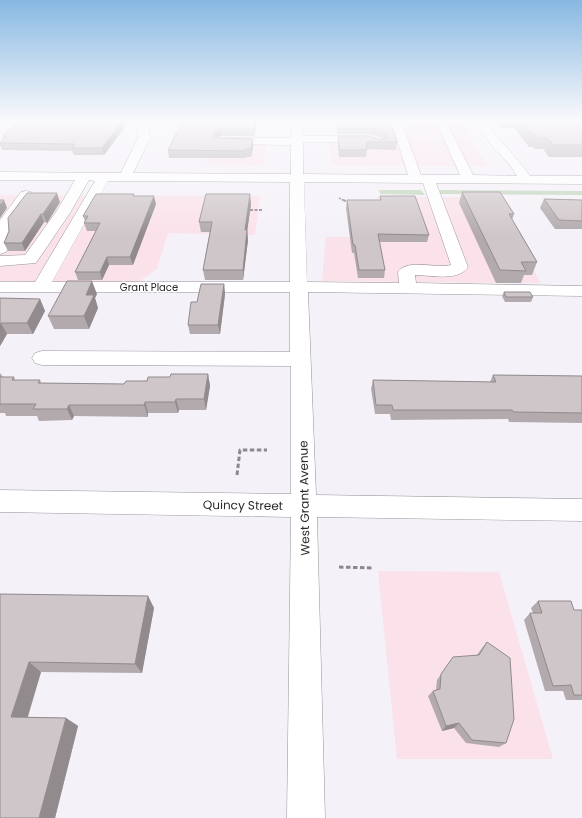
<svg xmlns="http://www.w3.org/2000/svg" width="582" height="818" font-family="Poppins,sans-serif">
	<rect width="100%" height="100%" fill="#f5f1f8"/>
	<path fill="#fbe1ea" d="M370 121H461L488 166 332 165 329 137H374Z
		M211 144H267L263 165 206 164Z
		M0 195 260 196 255 235 168 233 157 269 137 283 0 281Z
		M376 197H494L541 283 322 281 326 237H387Z
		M378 571 499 572 553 759H397Z"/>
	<path fill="#bfd5b9" d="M379 190H421L425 195 380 194Z
		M440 190 582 191V195L440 194Z"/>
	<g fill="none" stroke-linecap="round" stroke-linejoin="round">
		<defs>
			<path id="minor" d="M142 121H152L148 132 151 136 133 173 291 174V145L222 144 218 143 216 141 218 139 222 138H291L292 121H302L303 136H368L372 137 374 139 372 141 368 142H303V174L408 175 392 124 393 122 398 121 402 124 421 175H460L436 121H446L473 175 517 176 509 164 491 145 474 121H485C499 140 516 157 530 176H582V184L436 183 468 267C458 282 430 275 415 275L416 283 582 286V296L308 292 316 495 582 499V521L317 517 325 818H287L291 517 0 512V490L291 494V366L42 365 35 363 32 358 35 353 42 351 290 352V292H0V282H35L95 181 89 180 70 213 36 263 0 266V256L25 255 56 212 75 180H0V172L121 173 139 136 136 133ZM108 181 290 182V282H52ZM304 182 423 183 451 265C437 269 407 258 398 272L399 283 307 282Z
				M26 191 31 192 33 195 10 226C13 235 11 244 6 252L0 254V220L21 192Z"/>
		</defs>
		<use href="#minor" stroke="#959197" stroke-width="1"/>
		<path stroke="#8b898d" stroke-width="1.5" stroke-dasharray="2 1" stroke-linecap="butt" d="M339 198 345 201"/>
		<path stroke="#8b898d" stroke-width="2" stroke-dasharray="3 1.5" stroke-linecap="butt" d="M343 200 349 202
			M250 210H262"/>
		<path stroke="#8b898d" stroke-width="3" stroke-dasharray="4.5 2.5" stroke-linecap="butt" d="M237 475 240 450H267
			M339 567 373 568"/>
		<use href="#minor" fill="#fff" fill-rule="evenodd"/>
	</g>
	<path fill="#b2aaad" d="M19 121H127L122 131 104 155H74L72 151 2 150 0 145V142L4 139 3 136Z
		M183 121H257L254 136H221L218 137 220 138 253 139V146L251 157H246V158H169L168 150Z
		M337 121H389L397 142 396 150 367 149 366 157H339L338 144V136L381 140H384L380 137 368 134H337Z
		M494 121H574L582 129V157H549L543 149H535L533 147H529L514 128H502L499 124H496Z
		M462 192 514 214 512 220 537 262 532 275H524L521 283H496L459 203Z
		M135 196 156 204 133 265H109L102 280H78L75 272 96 231H87L84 223 85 221 83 216Z
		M380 196 429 235 427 242H379L385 270 384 278H358L354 253H352L346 208 347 200H380Z
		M544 199 582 200V229H555L540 208Z
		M60 202 47 223 44 222 25 251H8L4 243 9 231Z
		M251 204 247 230 248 240 243 280H205L203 270 210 232H201L199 222Z
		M224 284 225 294 220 334H190L188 325 197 302Z
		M504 292 533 297 531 302H505L502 296Z
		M97 294 95 298 98 308 89 329H54L48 316Z
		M0 298 40 299 45 311 33 334H7L0 346Z
		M0 373 3 377H14L15 380H40L41 383 124 384 170 377 208 374 210 386 206 410H179L178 413H148V417L74 416 72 420 39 421 37 416H6L5 413H0Z
		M493 375 582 376V423L509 422 508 419 391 420 390 414H375L371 389 373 380 490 382Z
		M0 594 148 596 154 608 142 673 41 672 28 717 66 718 78 726 55 818H0Z
		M538 601 574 610H582V700H566L563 691H545L524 620 530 613H533L531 608Z
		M487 642 506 743 499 747 466 743 454 728 442 731 428 696 433 691 436 690 437 680 449 663 477 655 482 648Z"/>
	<path fill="#918b8d" d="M122 121H127L122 131 104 155 102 148Z
		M255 121H257L254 136V129Z
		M220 129 221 136 216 138 213 134 215 131Z
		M253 139V146L251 157V149Z
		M57 193 60 202 47 223 43 214Z
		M250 194 251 204 246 240 245 230Z
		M154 196 156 204 133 265 130 257Z
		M4 200 7 208 0 218V205Z
		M41 214 44 222 25 251 22 243Z
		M247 230 248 240 243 280V270Z
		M107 257 109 265 102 280 100 272Z
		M92 281 97 294 95 298 98 308 89 329 84 316 86 295Z
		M224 284 225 294 220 334 218 325Z
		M40 299 45 311 33 334 27 323Z
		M1 323 7 334 0 346V325Z
		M208 374 210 386 206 410 204 399Z
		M176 399 179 410 178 413 175 402Z
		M145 402 148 413V417L144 405Z
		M69 405 74 416 72 420 67 409Z
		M148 596 154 608 142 673 135 664Z
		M29 662 41 672 25 725 11 717Z
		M66 718 78 726 55 818H39Z
		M459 723 454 728 442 731 446 726Z"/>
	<path fill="#cfc6c9" stroke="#918b8d" d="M19 121H122L102 148H72L75 144 0 143 6 136H3Z
		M183 121H255L254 129H220L215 131 213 134 215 137 220 138 253 139 251 149H246L245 151 168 150Z
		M338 121H389L397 142H366L367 150H339L338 136H369L381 140 386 139 388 136 381 130 369 128H338Z
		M521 121H574L582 129V145H554L547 138H539L537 135H533Z
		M462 192H500L514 214H509L537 262H521L526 271 500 270Z
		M27 193H57L43 214H41L22 243H4L9 231 8 218Z
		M96 194H134L133 196H154L130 257H107L100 272H75L100 223H84L88 216H83Z
		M206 194H250L245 230H247L243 270H203L212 222H199Z
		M380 196H415L429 235 378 234 385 270H359L355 245H353L347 200H381Z
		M544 199 582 200V221L559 220Z
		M0 200H4L0 205Z
		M67 281H92L86 295H94L84 316H48Z
		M201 284H224L218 325H188L191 302H197Z
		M504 292H530L533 297H506Z
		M0 298 40 299 27 323H1L0 325Z
		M171 374H208L204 399H176L175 402H145L144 405H69L67 409H33L36 404H0V377H14L12 380H40L38 383 124 384 126 381H147L148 377H170Z
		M493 375 582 376V413L514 412 512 410H393L392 405H376L373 380 496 382Z
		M0 594 148 596 135 664 29 662 11 717 66 718 39 818H0Z
		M538 601H571L574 610H582V695H574L571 685 553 686 530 613H542Z
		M487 642 510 658 514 719 506 743 472 740 459 723 446 726 433 691 440 689 441 674 453 657 479 655Z"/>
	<linearGradient id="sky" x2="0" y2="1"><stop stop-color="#87b8e2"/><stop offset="0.51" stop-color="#faf9fc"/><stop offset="1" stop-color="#faf9fc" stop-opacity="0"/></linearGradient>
	<rect width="582" height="236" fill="url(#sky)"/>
	<g text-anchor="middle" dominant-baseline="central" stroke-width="3" stroke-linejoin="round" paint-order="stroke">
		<g font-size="10" fill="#29282a" stroke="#fff">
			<text x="149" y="287">Grant Place</text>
		</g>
		<g font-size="12" fill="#29282a" stroke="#fff">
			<text transform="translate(304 498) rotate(-91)">West Grant Avenue</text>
			<text transform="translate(243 505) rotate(1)">Quincy Street</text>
		</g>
	</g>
</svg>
